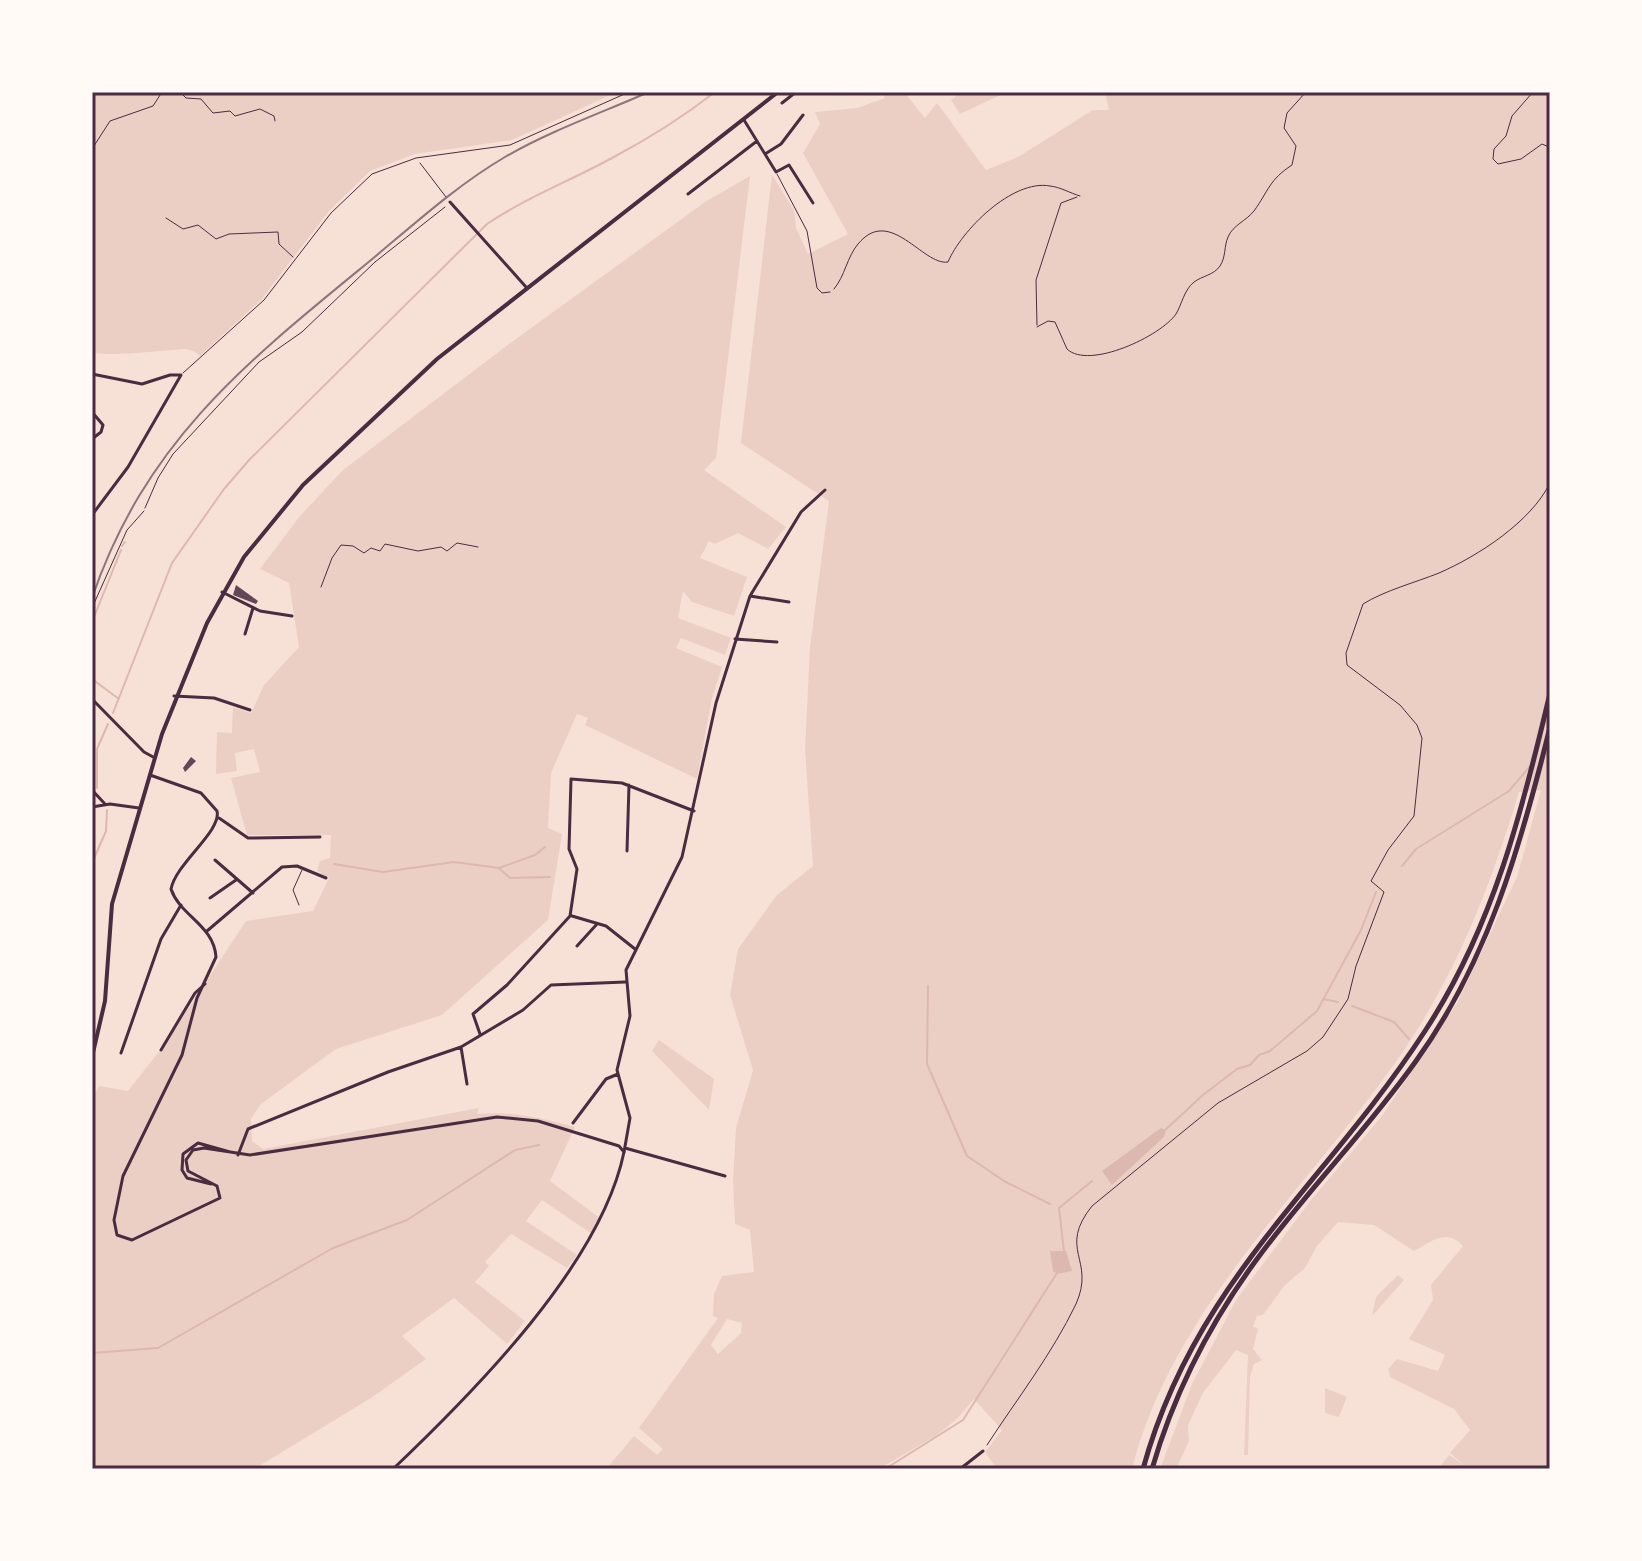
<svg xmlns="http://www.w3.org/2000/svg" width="1642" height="1561" font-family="Jost,sans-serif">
	<rect width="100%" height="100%" fill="#f7e1d7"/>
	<path fill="#ebcfc5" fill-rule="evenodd" d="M92 92H617L512 140 415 154 370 171 329 211 261 300 200 356C195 351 189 349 184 349 154 351 123 356 92 353Z
		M882 92H904L925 118 937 103 986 170 1018 157 1093 110H1109L1105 92H1550V1469H1438L1449 1455 1464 1465 1450 1453 1470 1430 1454 1409 1390 1377 1388 1369 1397 1359 1438 1371 1445 1355 1409 1339 1433 1300 1431 1285 1463 1246C1447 1228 1430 1242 1414 1251L1374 1225 1338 1222 1317 1246 1305 1268 1285 1285 1263 1315 1257 1316 1253 1326 1258 1329 1253 1349 1262 1360 1254 1364 1250 1377 1248 1455H1244L1248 1355 1236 1350 1203 1393 1188 1425 1189 1441 1176 1469H1160L1192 1384 1236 1300 1311 1200 1382 1116 1457 1003 1517 877 1541 790 1519 792C1490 888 1455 978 1397 1060 1305 1192 1173 1308 1132 1469H997L985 1452 1002 1430 974 1399 958 1418 937 1435 879 1469H606L634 1436 657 1455 663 1449 639 1428 718 1318 713 1316 714 1294 722 1276 754 1272 750 1230 735 1224 733 1180 736 1128 753 1070 730 995 738 949 777 895 813 866 805 749 810 647 829 501 741 443 772 175 794 210 796 228 808 254 848 234 803 153 820 124 815 112 857 108 885 98ZM1164 1137 1112 1185 1103 1171 1130 1152ZM727 1319 742 1323 741 1333 718 1354 711 1345Z
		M961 92H1007L960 114 951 100Z
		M750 176 716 458 704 470 786 527 768 549 738 533 715 544 709 541 700 558 747 577 734 616 692 602 683 591 678 618 731 638 725 655 681 638 676 648 722 667 712 698 697 779 585 725 588 718 577 714 551 773 548 828 562 834 548 920 442 1015 336 1049 261 1104 251 1119 252 1141 263 1149 479 1108 477 1114C511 1111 542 1118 575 1127L550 1181 600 1218 592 1234 542 1200 526 1221 577 1255 567 1268 511 1234 485 1262 489 1266 475 1282 525 1321 507 1344 454 1298 402 1336 426 1359 371 1398 254 1469H92V1100L99 1086 128 1091 164 1045 246 921 313 911 329 878 317 871 320 861 330 858 331 835H247L231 778 260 772 254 749 235 753 237 771 216 774 217 732 232 733 233 707 251 713 264 685 299 647 289 583 260 569 300 516 343 470 509 344 705 202Z
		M659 1040 714 1079 709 1110 652 1051Z
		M1398 1275 1404 1280 1372 1316 1376 1297Z
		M1325 1388 1347 1397 1339 1417 1325 1413Z"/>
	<path fill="#dcb8b0" d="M1161 1128 1166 1130 1164 1137 1112 1185 1102 1171Z
		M1050 1251H1066L1072 1271 1057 1274 1053 1271Z"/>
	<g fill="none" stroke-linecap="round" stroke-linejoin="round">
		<path stroke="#dcb8b0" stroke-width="2" d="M122 546 125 542
			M92 622 121 550
			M92 679 119 699
			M113 713 172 563 224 489 250 459 487 224C527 197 570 181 612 158 648 139 683 117 715 92
			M97 788V749L108 724
			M92 863 106 831 107 810
			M334 864 383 872 454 862 499 868 535 855 545 847
			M1402 866 1416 849 1509 791 1531 765
			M500 869 510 878 550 877
			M928 986 927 1064 967 1156 1004 1181 1050 1204
			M1323 999 1338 1002
			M1352 1006 1394 1022 1409 1039
			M1164 1131 1203 1095 1237 1069 1250 1065 1259 1055 1270 1051 1317 1011 1361 930 1376 892
			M1064 1252 1059 1208 1092 1181
			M92 1353 158 1348 333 1248 407 1220 515 1150 539 1145
			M885 1469 963 1420 1057 1273"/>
	</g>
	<path fill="#644757" d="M236 585 258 601 256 604 233 595Z
		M191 757 196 761 185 772 183 768Z"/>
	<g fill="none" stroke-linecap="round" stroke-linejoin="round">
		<path stroke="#4a2c40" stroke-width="1" d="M180 92 186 98 201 99 213 113 230 111 235 116 260 109 274 116 275 121
			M1533 92 1512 116 1506 136 1494 149 1493 159 1498 164 1521 159 1542 144 1549 147
			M92 149 110 121 153 106 162 92
			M420 163 446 197
			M166 218 183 229 198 225 216 239 229 234 278 232 279 244 293 257
			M834 289C845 276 847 257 858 244 890 205 923 266 948 262 961 231 1012 179 1050 186 1060 187 1070 193 1080 196
			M1037 325 1036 280 1061 203 1077 197
			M1037 327 1048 321 1055 322 1067 349C1089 370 1161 336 1176 314 1182 304 1184 290 1194 282 1202 276 1214 275 1220 266 1226 257 1224 246 1228 237 1233 225 1246 221 1254 211 1269 190 1269 180 1292 165L1296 146 1284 128 1287 113 1306 92
			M145 508 158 478 173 454 259 362 302 332 375 262 445 207
			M321 587 332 558 341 545 353 546 364 553 371 548 380 551 385 544 418 551 441 547 447 551 457 543 478 547
			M987 1445C1017 1399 1052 1354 1076 1304 1096 1259 1057 1250 1092 1206L1218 1103 1307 1051 1323 1037 1348 999 1356 966 1384 892 1371 881 1388 850 1414 816 1422 738 1417 725 1400 705 1347 665 1346 653 1363 604C1386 590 1414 583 1439 573 1478 556 1531 522 1550 483"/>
		<path stroke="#4a2c40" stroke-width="1" d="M777 174 807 231 817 288 822 293 830 292
			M183 373 264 300 331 213 372 174 416 158 510 145 629 92
			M92 608 127 530 144 511
			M299 905 293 890 302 870"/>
		<path stroke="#4a2c40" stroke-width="3" d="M782 103 796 92
			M744 120 776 172 789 165 813 203
			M765 154 781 144 803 115
			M688 194 757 141
			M450 202 526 287
			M92 374 142 384 170 375H181L128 467 92 515
			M92 412 103 425 101 432 92 439
			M222 592 260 611 292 616
			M750 596 789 602
			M245 634 253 608
			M735 639 777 642
			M174 696 214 698 250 710
			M92 790 105 804
			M92 807 110 804 139 808
			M219 818 248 838 320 837
			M627 851 629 785
			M215 860 253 893
			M210 898 236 880
			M572 916 606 926 635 949
			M207 931 282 867 297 866 326 878
			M577 946 597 924
			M480 1034 473 1014 507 985 570 916 577 869 569 849 571 779 622 783 694 811
			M461 1047 467 1084
			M161 1050 195 993 205 984
			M121 1053 161 939 181 905
			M573 1123 606 1079 618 1074
			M625 1148 725 1176
			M624 1152 630 1118 617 1070 630 1016 626 970 682 857 716 703 750 596 801 512 825 490
			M238 1155 248 1129 388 1072 461 1047 523 1010 551 985 625 982
			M960 1469 983 1451"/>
		<path stroke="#4a2c40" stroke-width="3" d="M92 699 144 752 155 758
			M150 775 201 793 217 811C222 831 176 863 171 889 180 916 214 925 216 957L197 998 182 1055 123 1176 114 1220 117 1235 132 1240 220 1198 217 1186
			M211 1184 187 1178 182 1170 183 1154 198 1143 230 1152
			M217 1186 188 1171 186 1160 193 1150 204 1148 250 1155 497 1117 538 1121 619 1146 624 1152C601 1264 475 1391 393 1469"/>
		<path stroke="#4a2c40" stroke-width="4" d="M92 1057 105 1001 112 904 162 734 207 623 244 557 303 485 437 359 778 92"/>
		<path stroke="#4a2c40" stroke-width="5" d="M1143 1469C1194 1282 1325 1185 1425 1031 1493 927 1522 812 1550 693
			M1152 1469C1174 1393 1210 1323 1257 1259 1307 1191 1367 1130 1416 1061 1488 961 1521 845 1550 727"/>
		<path stroke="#8f747c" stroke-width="2" d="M92 598C145 443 244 364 365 265 410 228 454 187 505 157 550 131 601 113 649 92"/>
	</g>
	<rect width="1642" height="1561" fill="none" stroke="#fffaf5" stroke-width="188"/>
	<rect x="94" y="94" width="1454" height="1373" fill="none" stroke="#4a2c40" stroke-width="3"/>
</svg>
